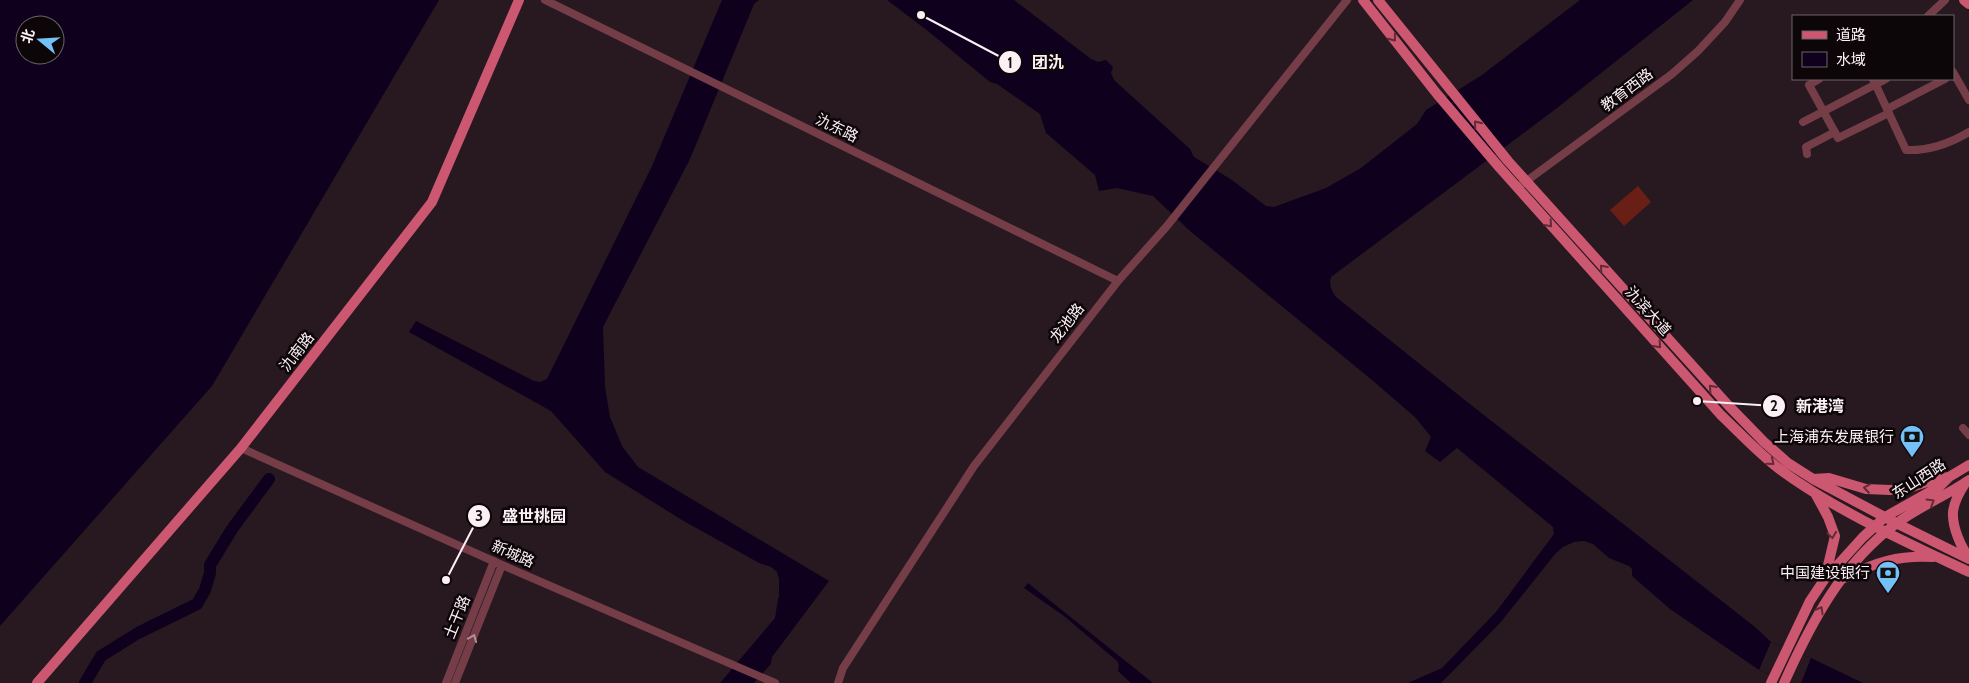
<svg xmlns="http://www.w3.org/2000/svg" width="1969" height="683" font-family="Cabin,'Noto Sans SC',sans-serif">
	<rect width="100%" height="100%" fill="#281820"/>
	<path fill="#691f15" d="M1638 186 1651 202 1624 226 1610 210Z"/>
	<path fill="#0f001e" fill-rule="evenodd" d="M0 0H439L212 386 0 626ZM25 25H55V55H25Z
		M722 0H759L754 4 690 159 603 327 605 387 610 417 622 446 638 467 829 581 772 657 771 664 754 683H720L775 618 778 599 779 597V579L777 572 771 567 759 563 682 520 605 472 551 411 409 332 416 321 534 381 540 382 547 379 652 166Z
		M887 0H1014L1091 59 1098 62 1106 60 1113 67 1111 73 1114 80 1190 149 1194 157 1232 180 1266 206 1274 207 1326 188 1361 168 1417 124 1426 110 1482 75 1580 0H1693L1557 108 1331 277C1329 285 1331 290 1336 297L1466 401 1755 627 1771 642 1811 658 1863 683H1792L1759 670 1670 609 1632 576V569L1629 566 1609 558 1593 544 1584 541 1574 542 1563 547 1555 554 1500 623 1441 683H1408L1442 668 1496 612 1554 534 1553 527 1457 448 1440 462 1425 451 1431 437 1416 418 1372 380 1190 231 1153 196 1117 188 1099 191 1095 175 1046 133 1040 114 997 84 990 82 928 31Z
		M1028 583 1153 683H1131L1118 671 1119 665 1117 661 1064 616 1024 588Z"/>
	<path fill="#281820" d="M1771 642 1811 658 1801 683H1792L1759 670Z"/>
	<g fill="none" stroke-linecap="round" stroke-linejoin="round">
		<path stroke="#0f001e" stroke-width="12" d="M85 683 101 656 138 633 197 604 205 590 210 573V565L232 529 269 479"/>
		<path stroke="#753d47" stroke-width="8" d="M545 0 1118 281
			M1928 16 1945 0
			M1953 72 1969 100
			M1819 79 1809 85 1838 138 1889 113
			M1873 79 1906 150C1929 151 1949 144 1969 132
			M1887 109 1945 79
			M1803 122 1886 79
			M1807 154 1806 147 1835 132
			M1517 188 1672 74 1698 51 1725 22 1740 0
			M1963 428 1969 435
			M241 448 502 565 775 683
			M446 683 494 561
			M455 683 502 565
			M838 683 843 668 974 466 1118 281 1167 226 1347 0"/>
		<path stroke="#cc5770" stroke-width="10" d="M1363 0 1437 94 1499 167 1720 414C1740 433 1759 454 1782 471 1835 510 1908 543 1969 572
			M1378 0 1508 161 1728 405 1764 442 1788 463 1813 479 1896 523 1969 559
			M1964 0 1969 4
			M1813 479 1829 478 1866 489 1890 490 1909 488 1936 479 1949 477
			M1966 482C1960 491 1954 501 1953 512 1952 527 1961 547 1969 558
			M1815 493 1828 517 1835 536 1825 578
			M1844 578C1876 562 1898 555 1933 557
			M37 683 241 448 432 202 519 0
			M1771 683 1810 601 1824 580 1863 537 1885 517 1940 486 1949 477 1969 465
			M1784 683C1811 623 1842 563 1897 523 1920 506 1946 496 1969 480"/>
	</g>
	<defs><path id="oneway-chevron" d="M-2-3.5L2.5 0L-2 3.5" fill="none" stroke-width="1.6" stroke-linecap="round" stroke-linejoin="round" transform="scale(1.25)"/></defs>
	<g stroke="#622a37">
		<use href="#oneway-chevron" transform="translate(1393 38) rotate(52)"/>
		<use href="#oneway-chevron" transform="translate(1477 124) rotate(-129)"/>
		<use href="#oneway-chevron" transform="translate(1549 224) rotate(48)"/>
		<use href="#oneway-chevron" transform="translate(1603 268) rotate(-132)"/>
		<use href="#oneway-chevron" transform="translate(1658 345) rotate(48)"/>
		<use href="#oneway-chevron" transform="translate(1712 388) rotate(-132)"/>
		<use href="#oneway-chevron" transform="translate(1771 462) rotate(40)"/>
		<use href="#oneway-chevron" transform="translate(1867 488) rotate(-172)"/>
		<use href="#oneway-chevron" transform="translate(1931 502) rotate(-31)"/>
		<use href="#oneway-chevron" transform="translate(1832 535) rotate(82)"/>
		<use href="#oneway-chevron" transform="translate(1820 610) rotate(-60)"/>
	</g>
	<use stroke="#b28e95" href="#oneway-chevron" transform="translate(473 638) rotate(-68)"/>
	<defs>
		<symbol id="bank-pin" viewBox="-11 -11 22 30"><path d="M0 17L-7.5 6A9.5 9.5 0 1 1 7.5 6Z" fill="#75c0f6" stroke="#0c0609"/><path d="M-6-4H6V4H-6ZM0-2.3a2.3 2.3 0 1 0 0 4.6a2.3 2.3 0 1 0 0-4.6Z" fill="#111"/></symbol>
	</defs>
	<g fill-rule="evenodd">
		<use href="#bank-pin" x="1898" y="423" width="28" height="38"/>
		<use href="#bank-pin" x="1874" y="559" width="28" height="38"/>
	</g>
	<g text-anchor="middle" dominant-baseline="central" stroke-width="5" stroke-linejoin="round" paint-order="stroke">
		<g font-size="15" fill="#fcf0f5" stroke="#0c0609">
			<text transform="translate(1627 90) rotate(-37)">教育西路</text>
			<text transform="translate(837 128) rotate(26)">氿东路</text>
			<text transform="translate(1648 311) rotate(48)">氿滨大道</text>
			<text transform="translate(1067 323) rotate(-52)">龙池路</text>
			<text transform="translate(297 352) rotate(-52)">氿南路</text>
			<text transform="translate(1919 479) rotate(-33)">东山西路</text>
			<text transform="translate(513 554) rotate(24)">新城路</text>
			<text transform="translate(457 617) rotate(-68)">土干路</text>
		</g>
		<g font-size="15" fill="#fcf0f5" stroke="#0c0609" text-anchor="end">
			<text x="1894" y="437">上海浦东发展银行</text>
			<text x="1870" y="573">中国建设银行</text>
		</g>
	</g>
	<path fill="none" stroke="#fcf0f5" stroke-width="2" d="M921 15L1010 62M1697 401L1774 406M446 580L479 516"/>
	<g fill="#fcf0f5" stroke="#0c0609" stroke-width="2">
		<circle cx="921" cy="15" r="5"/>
		<circle cx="1697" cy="401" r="5"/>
		<circle cx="446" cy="580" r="5"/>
		<circle cx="1010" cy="62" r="12"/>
		<circle cx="1774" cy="406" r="12"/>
		<circle cx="479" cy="516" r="12"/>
	</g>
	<g font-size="15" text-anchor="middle" font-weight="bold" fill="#111">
		<text x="1010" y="68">1</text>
		<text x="1774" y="411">2</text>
		<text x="479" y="521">3</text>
	</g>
	<g font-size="16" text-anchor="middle" font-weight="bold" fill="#fcf0f5" stroke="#0c0609" stroke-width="5" stroke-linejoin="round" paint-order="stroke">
		<text x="1048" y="68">团氿</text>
		<text x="1820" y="412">新港湾</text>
		<text x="534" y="522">盛世桃园</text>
	</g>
	<rect x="1792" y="15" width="162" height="65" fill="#0c0609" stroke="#6c6467"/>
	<rect x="1802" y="31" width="25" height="8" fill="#cc5770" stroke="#6c6467"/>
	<text x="1836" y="40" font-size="15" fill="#fcf0f5">道路</text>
	<rect x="1802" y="52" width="25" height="15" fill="#0f001e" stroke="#6c6467"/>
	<text x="1836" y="65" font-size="15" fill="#fcf0f5">水域</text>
	<g transform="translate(40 40) rotate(288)"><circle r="24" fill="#0c0609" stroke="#6c6467"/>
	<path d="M0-4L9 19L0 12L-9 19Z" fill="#75c0f6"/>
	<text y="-8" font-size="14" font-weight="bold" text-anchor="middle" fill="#fcf0f5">北</text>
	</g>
</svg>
